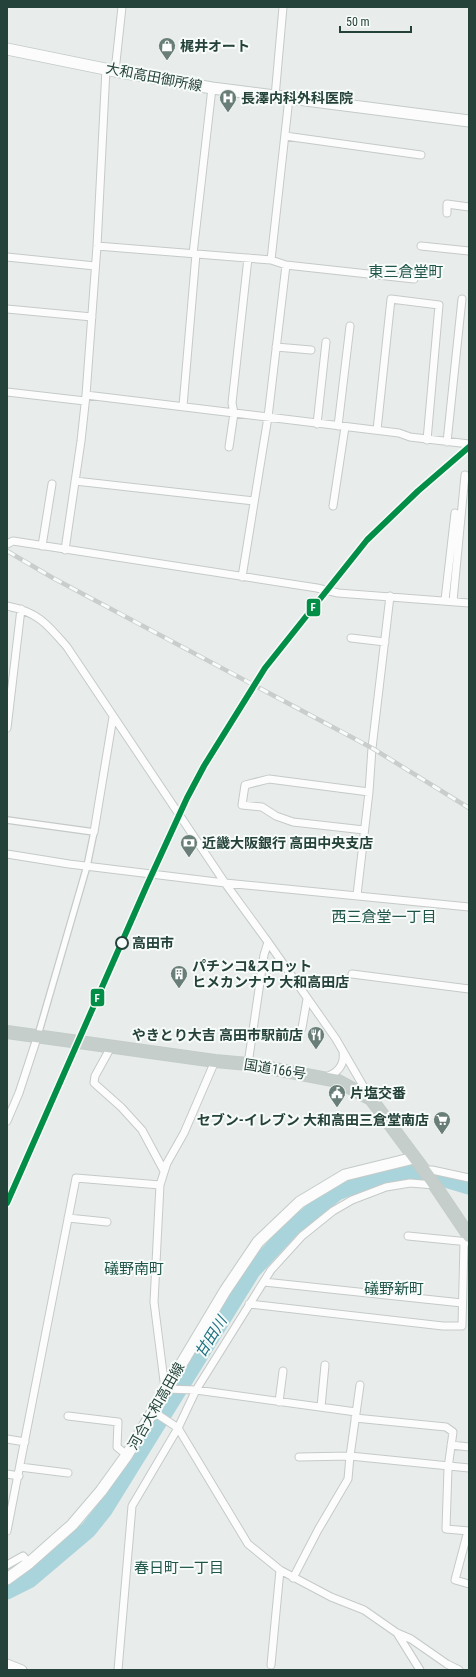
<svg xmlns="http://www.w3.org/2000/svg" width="476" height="1677" font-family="'Roboto Condensed','Noto Sans JP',sans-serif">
	<rect width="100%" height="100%" fill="#e8edeb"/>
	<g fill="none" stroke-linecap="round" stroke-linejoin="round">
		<path stroke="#a9d4db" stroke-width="17" d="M7 1591 29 1580 88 1530 104 1510 252 1271 293 1227 337 1192 375 1178 406 1172 439 1177 469 1186"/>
		<defs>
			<path id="pedestrian" d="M7 820 94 832 87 866 38 1035"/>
			<path id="minor" d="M115 71 122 7
				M275 97 283 7
				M285 136 421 155
				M447 213V204L469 207
				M97 246 271 260 286 265 414 279
				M421 246 469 251
				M193 254 212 88
				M7 257 95 266
				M271 260 289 98
				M7 309 92 317
				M276 347 311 350
				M7 392 85 401
				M86 395 399 433 410 437 469 444
				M183 406 196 254
				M317 424 326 342
				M338 426 350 326
				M377 430 391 299 439 305 427 440
				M447 442 462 299
				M229 447 234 413 232 403 248 258
				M75 481 254 501
				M333 506 345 427
				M7 544 13 541 317 588 338 593 469 603
				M42 546 52 484
				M65 550 81 441 86 395 97 246 106 69
				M242 577 268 417 286 265
				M445 600 455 513
				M453 601 465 475
				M7 606C38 612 47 624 67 647L225 883 268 942 336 1039 369 1096
				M351 638 385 642
				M7 728 21 609
				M364 830 293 822 276 816 262 807 242 805 245 785 269 779 369 792
				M94 832 113 717
				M7 854 69 864 225 883 469 907
				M357 895 369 792 372 748 390 596
				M352 974 469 989
				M302 1028 307 999
				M111 1047 95 1076 94 1083 121 1107 142 1130 164 1171
				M215 1061 184 1133 167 1163 160 1185 154 1302 165 1389 196 1390 356 1412
				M248 1064 264 955 268 942
				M325 1077C337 1074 345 1065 343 1052
				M7 1121 19 1093 38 1035
				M423 1170H432L469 1178
				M68 1218 107 1222
				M408 1236 469 1242
				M264 1282 462 1303
				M249 1304 443 1326H462L464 1242
				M279 1402 283 1371
				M321 1407 325 1365
				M154 1412 178 1428 248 1544 280 1570 331 1597 364 1610 397 1633 411 1639 447 1664 459 1670
				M68 1416 118 1422 117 1447 127 1455
				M355 1418 446 1427 453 1432 448 1468 446 1529 469 1531
				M7 1439 25 1442
				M451 1445 469 1447
				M299 1457 350 1456 469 1468
				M20 1467 68 1473
				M7 1474 19 1476
				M7 1531 76 1178 160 1185
				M468 1531 455 1580 469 1584
				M7 1565 23 1556 29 1563
				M293 1578 318 1530 348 1479 350 1456 360 1385
				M397 1633 420 1670
				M271 1665 280 1570
				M118 1670 132 1506 178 1428 196 1390 271 1270 302 1236 333 1211 352 1200 386 1187 410 1183 435 1185"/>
			<path id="tertiary" d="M7 1664 22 1670"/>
			<path id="secondary" d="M7 49 115 71 212 88 469 121
				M7 1579 29 1563 72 1525 101 1491 127 1455 225 1291 258 1242 300 1202 345 1175 414 1158"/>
			<path id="trunk" d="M7 1032 215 1061 248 1064 338 1081 371 1099 432 1181 469 1236"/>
		</defs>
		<use href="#pedestrian" stroke="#c5cac8" stroke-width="8"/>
		<use href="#minor" stroke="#c5cac8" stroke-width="9"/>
		<use href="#tertiary" stroke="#c5cac8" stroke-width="11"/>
		<use href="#secondary" stroke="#c3cbc8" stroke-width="13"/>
		<use href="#trunk" stroke="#c3ccc9" stroke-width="14"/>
		<use href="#pedestrian" stroke="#fcfcfc" stroke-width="5.5"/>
		<use href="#minor" stroke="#fcfcfc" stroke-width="7"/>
		<use href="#tertiary" stroke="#fcfcfc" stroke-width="9"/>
		<use href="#secondary" stroke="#fcfcfc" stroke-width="11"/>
		<use href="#trunk" stroke="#c6cecc" stroke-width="12"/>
		<defs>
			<path id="rail" d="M7 551 53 578 372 748 469 808"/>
		</defs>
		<use href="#rail" stroke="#c9cdcc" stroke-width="4.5"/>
		<use href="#rail" stroke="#f7fbf9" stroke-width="3" stroke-dasharray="9" stroke-linecap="butt"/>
		<defs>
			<path id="rail-1" d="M7 1203 147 885 187 798 204 766 265 668 367 540 418 491 469 447"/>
		</defs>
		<use href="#rail-1" stroke="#f7fbf9" stroke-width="9"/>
		<use href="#rail-1" stroke="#028e46" stroke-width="6"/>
	</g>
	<defs>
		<symbol id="shop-pin" viewBox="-11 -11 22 30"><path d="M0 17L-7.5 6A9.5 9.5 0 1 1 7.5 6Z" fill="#697e78" stroke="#f7fbf9"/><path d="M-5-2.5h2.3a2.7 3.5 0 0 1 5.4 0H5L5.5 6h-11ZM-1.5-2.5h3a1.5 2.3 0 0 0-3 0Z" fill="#fff"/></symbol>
		<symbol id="hospital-pin" viewBox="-11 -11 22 30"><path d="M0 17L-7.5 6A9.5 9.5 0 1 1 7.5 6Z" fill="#697e78" stroke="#f7fbf9"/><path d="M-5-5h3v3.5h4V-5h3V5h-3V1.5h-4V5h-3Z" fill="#fff"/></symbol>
		<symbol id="bank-pin" viewBox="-11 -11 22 30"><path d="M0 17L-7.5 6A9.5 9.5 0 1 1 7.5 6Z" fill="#697e78" stroke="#f7fbf9"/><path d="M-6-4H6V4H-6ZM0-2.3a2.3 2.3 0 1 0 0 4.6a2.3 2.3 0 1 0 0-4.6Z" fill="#fff"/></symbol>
		<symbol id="building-pin" viewBox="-11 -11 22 30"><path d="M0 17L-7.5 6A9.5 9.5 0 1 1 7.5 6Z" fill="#697e78" stroke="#f7fbf9"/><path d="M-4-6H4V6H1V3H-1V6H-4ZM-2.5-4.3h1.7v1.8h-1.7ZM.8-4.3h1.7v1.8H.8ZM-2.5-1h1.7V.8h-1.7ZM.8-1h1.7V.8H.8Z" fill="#fff"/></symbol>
		<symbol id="restaurant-pin" viewBox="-11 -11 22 30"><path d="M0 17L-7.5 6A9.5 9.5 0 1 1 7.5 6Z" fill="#697e78" stroke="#f7fbf9"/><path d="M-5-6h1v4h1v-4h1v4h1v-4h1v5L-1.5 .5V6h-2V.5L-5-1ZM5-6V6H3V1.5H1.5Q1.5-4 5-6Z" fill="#fff"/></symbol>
		<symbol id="civic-pin" viewBox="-11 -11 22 30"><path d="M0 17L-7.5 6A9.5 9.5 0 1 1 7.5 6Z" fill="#697e78" stroke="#f7fbf9"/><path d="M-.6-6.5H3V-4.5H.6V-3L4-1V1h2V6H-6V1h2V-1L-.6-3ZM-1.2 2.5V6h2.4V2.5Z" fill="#fff"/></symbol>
		<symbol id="supermarket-pin" viewBox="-11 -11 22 30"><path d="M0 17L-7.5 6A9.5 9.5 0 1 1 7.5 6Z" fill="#697e78" stroke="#f7fbf9"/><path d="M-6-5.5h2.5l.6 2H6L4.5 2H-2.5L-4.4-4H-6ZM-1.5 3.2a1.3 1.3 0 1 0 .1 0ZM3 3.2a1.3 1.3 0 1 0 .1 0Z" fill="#fff"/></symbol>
	</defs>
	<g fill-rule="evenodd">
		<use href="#shop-pin" x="157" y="36" width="20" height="27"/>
		<use href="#hospital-pin" x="218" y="88" width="20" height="27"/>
		<use href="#bank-pin" x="179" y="833" width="20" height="27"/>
		<use href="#building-pin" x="169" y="964" width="20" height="27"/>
		<use href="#restaurant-pin" x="306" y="1025" width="20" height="27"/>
		<use href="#civic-pin" x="327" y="1083" width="20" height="27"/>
		<use href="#supermarket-pin" x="432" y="1110" width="20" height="27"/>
	</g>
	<circle fill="#f7fbf9" stroke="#24423a" stroke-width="2" cx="122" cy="943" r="6"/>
	<g text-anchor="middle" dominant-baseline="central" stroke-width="4" stroke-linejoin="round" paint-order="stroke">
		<g font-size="14" font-weight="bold" fill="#24423a" stroke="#f7fbf9" text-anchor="start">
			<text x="180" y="46">梶井オート</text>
			<text x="241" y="98">長澤内科外科医院</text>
			<text x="202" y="843">近畿大阪銀行 高田中央支店</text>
			<text x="192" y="966">パチンコ&amp;スロット<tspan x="192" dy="16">ヒメカンナウ 大和高田店</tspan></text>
			<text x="303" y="1035" text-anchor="end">やきとり大吉 高田市駅前店</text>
			<text x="350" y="1093">片塩交番</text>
			<text x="429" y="1120" text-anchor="end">セブン-イレブン 大和高田三倉堂南店</text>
		</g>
		<g font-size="14" fill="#24423a" stroke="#f7fbf9">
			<text transform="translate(154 77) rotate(11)">大和高田御所線</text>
			<text transform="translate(275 1069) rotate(9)">国道166号</text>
			<text transform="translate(156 1406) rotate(-60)">河合大和高田線</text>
		</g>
		<g font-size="14" font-weight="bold" fill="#24423a" stroke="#f7fbf9" text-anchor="start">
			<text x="132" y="943">高田市</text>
		</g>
		<g font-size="15" fill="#1f5548" stroke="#f7fbf9">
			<text x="406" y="272">東三倉堂町</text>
			<text x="384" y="917">西三倉堂一丁目</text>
			<text x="134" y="1269">礒野南町</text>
			<text x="394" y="1289">礒野新町</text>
			<text x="179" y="1568">春日町一丁目</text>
		</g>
		<g font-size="15" font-style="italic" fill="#1c6f80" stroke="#f7fbf9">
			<text transform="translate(211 1337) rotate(-58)">甘田川</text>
		</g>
	</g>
	<g stroke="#f7fbf9" stroke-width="1.5">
		<rect x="306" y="598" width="15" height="19" rx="4" fill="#028e46"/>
		<rect x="90" y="988" width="15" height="19" rx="4" fill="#028e46"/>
	</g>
	<g font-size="11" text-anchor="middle" font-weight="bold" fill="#fff">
		<text x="313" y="611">F</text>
		<text x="97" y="1002">F</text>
	</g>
	<rect width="476" height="1677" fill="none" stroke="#24423a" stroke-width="16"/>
	<path d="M340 26v6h71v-6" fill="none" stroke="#24423a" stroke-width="2"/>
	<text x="346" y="26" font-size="12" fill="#24423a" stroke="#f7fbf9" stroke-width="3" paint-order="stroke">50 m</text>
</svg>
